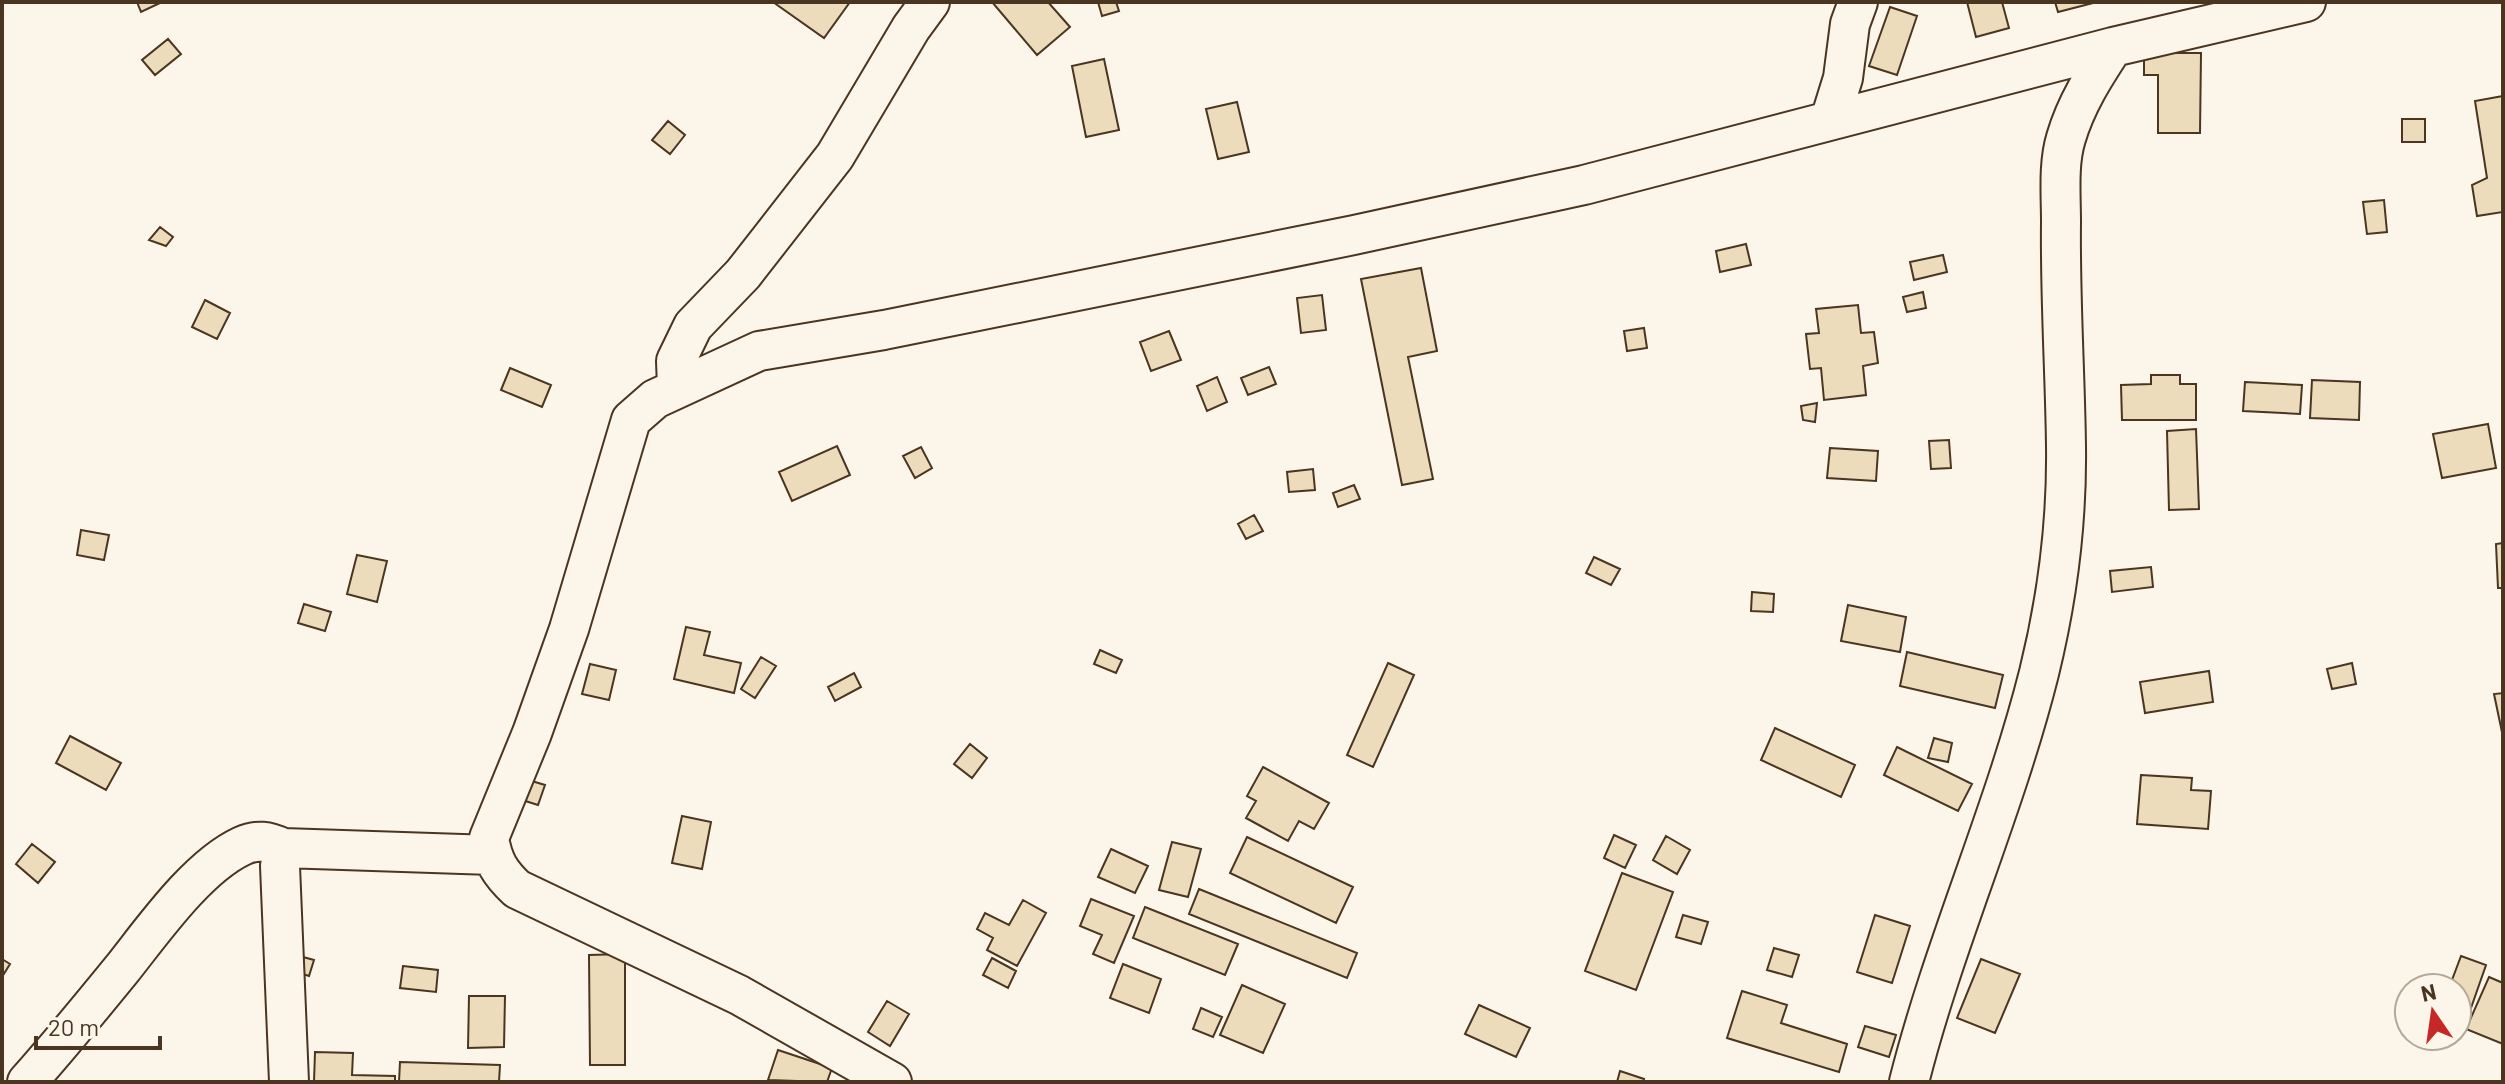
<svg xmlns="http://www.w3.org/2000/svg" width="2505" height="1084" font-family="Barlow,sans-serif">
	<rect width="100%" height="100%" fill="#fbf6e9"/>
	<path fill="#ecdcbc" stroke="#4a3520" stroke-width="2" d="M137 2H162L141 12Z
		M773 2H850L824 38Z
		M992 2H1048L1070 27 1037 55Z
		M1098 2H1116L1119 11 1102 16Z
		M1967 2H2002L2009 28 1976 37Z
		M2055 2H2097L2058 12Z
		M1890 7 1917 16 1897 75 1869 66Z
		M168 39 181 54 155 75 142 60Z
		M2144 53H2201L2200 133H2158V75H2144Z
		M1104 59 1119 130 1086 137 1072 66Z
		M2503 96V212L2477 216 2472 185 2487 178 2475 101Z
		M1237 102 1249 152 1218 159 1206 109Z
		M2402 119H2425V142H2402Z
		M668 121 685 135 670 154 652 140Z
		M2384 200 2387 232 2367 234 2363 202Z
		M160 227 173 237 166 246 149 240Z
		M1746 244 1751 265 1720 272 1716 251Z
		M1943 255 1947 272 1914 280 1910 262Z
		M1421 268 1437 351 1408 357 1433 479 1402 485 1361 279Z
		M1923 292 1926 308 1907 312 1903 297Z
		M1322 295 1326 330 1301 333 1297 298Z
		M205 300 230 313 217 339 192 327Z
		M1858 305 1861 333 1874 332 1878 363 1863 366 1866 395 1824 400 1821 368 1810 369 1806 334 1819 333 1816 309Z
		M1644 328 1647 348 1627 351 1624 331Z
		M1169 331 1181 360 1151 371 1140 342Z
		M1269 367 1276 384 1248 395 1241 378Z
		M510 368 551 385 542 407 501 390Z
		M2151 375H2180V384H2196V420H2122L2121 385 2151 384Z
		M1217 377 1227 402 1207 411 1197 386Z
		M2312 380 2360 382 2359 420 2310 418Z
		M2245 382 2302 385 2300 414 2243 411Z
		M1817 403 1815 422 1803 420 1801 406Z
		M2488 424 2496 468 2442 478 2433 434Z
		M2196 429 2199 509 2169 510 2167 431Z
		M1949 440 1951 468 1931 469 1929 441Z
		M837 446 850 475 792 501 779 472Z
		M921 447 932 468 915 478 903 456Z
		M1830 448 1878 451 1876 481 1827 478Z
		M1313 469 1315 490 1289 492 1287 472Z
		M1354 485 1360 499 1338 507 1333 493Z
		M1254 515 1263 531 1246 539 1238 524Z
		M81 530 109 535 104 560 77 555Z
		M2503 543V588H2498L2496 544Z
		M357 555 387 561 377 602 347 594Z
		M1594 557 1620 569 1611 585 1586 573Z
		M2151 567 2153 587 2112 592 2110 571Z
		M1752 592 1774 594 1773 612 1751 611Z
		M304 604 331 612 325 631 298 623Z
		M1848 605 1906 617 1900 652 1841 641Z
		M686 627 710 632 704 655 741 663 734 693 674 679Z
		M1100 650 1122 660 1116 673 1094 664Z
		M1907 652 2003 675 1995 708 1900 686Z
		M761 657 776 666 755 698 741 689Z
		M1388 663 1414 675 1373 767 1347 755Z
		M2352 663 2356 684 2332 689 2327 669Z
		M590 664 616 670 609 700 582 694Z
		M2209 671 2213 702 2145 713 2140 682Z
		M854 673 861 687 835 701 828 687Z
		M2503 693V737L2494 694Z
		M1775 728 1855 765 1841 797 1761 760Z
		M70 736 121 763 106 790 56 763Z
		M1934 738 1952 743 1948 762 1928 758Z
		M970 744 987 758 972 778 954 764Z
		M1897 747 1972 784 1958 811 1884 775Z
		M1263 767 1329 803 1314 829 1299 821 1288 841 1246 818 1256 801 1247 796Z
		M2141 775 2192 778 2191 790 2211 791 2208 829 2137 824Z
		M525 779 545 785 538 805 519 799Z
		M682 816 711 822 702 869 672 863Z
		M1614 835 1636 845 1625 868 1604 858Z
		M1666 836 1690 850 1677 874 1653 860Z
		M1247 837 1353 887 1336 923 1230 873Z
		M1172 842 1201 849 1188 897 1159 890Z
		M32 844 55 862 38 883 16 864Z
		M1111 849 1148 866 1135 893 1098 877Z
		M1622 873 1673 892 1636 990 1585 971Z
		M1199 889 1357 953 1347 978 1189 914Z
		M1091 899 1134 916 1114 963 1093 954 1102 935 1080 926Z
		M1023 900 1046 913 1017 966 987 950 993 938 977 929 985 913 1009 925Z
		M1145 907 1238 944 1225 975 1133 938Z
		M1683 915 1708 922 1701 944 1676 937Z
		M1875 915 1910 926 1892 983 1857 972Z
		M1774 948 1799 955 1792 977 1767 970Z
		M292 954 314 960 309 976 293 971Z
		M625 954V1065H590L589 955Z
		M2461 956 2486 965 2471 1008 2457 1003V988H2449Z
		M992 958 1016 971 1008 988 983 975Z
		M2 959 10 964 2 977Z
		M1981 959 2020 974 1995 1033 1957 1018Z
		M1123 964 1161 979 1149 1013 1110 998Z
		M403 966 438 970 436 992 400 988Z
		M2489 977 2503 983V1044L2466 1029Z
		M1242 985 1285 1004 1263 1053 1220 1035Z
		M1742 991 1787 1005 1781 1023 1847 1044 1839 1072 1727 1038Z
		M469 996H505L504 1047 468 1048Z
		M887 1001 909 1014 890 1046 868 1032Z
		M1479 1005 1530 1028 1516 1057 1465 1034Z
		M1201 1008 1222 1017 1213 1037 1193 1029Z
		M1865 1026 1896 1035 1889 1057 1858 1047Z
		M778 1050 832 1068 827 1082 768 1080Z
		M315 1052 353 1053 352 1075 395 1076V1082H314Z
		M400 1062 500 1065 499 1082H399Z
		M1620 1071 1644 1079 1643 1082H1617Z"/>
	<g fill="none" stroke-linecap="round" stroke-linejoin="round">
		<defs>
			<path id="minor" d="M1830 120 1843 78 1850 24 1858 2
				M677 387 676 361 693 326 743 274 835 156 911 28 930 2
				M283 848 280 866 289 1082
				M27 1082C60 1045 91 1007 122 969 153 930 197 867 242 846 257 839 268 841 283 848L492 855
				M892 1082 739 995 517 889C500 873 493 862 489 838L532 733 569 629 631 420 655 399 759 351 884 330 1354 235 1584 185 2113 47
				M1909 1082C1944 943 2004 812 2039 673 2057 600 2067 520 2066 446 2065 371 2060 297 2061 222 2061 195 2058 164 2066 138 2076 104 2094 76 2113 47L2306 2"/>
		</defs>
		<use href="#minor" stroke="#4a3520" stroke-width="42"/>
		<use href="#minor" stroke="#fbf6e9" stroke-width="38"/>
	</g>
	<rect width="2505" height="1084" fill="none" stroke="#4a3520" stroke-width="8"/>
	<g transform="translate(2433 1012) rotate(347)"><circle r="38" fill="#fbf6e9" stroke="#b4a999" stroke-width="2"/>
	<path d="M0-6L14 30L0 20L-14 30Z" fill="#c62828"/>
	<text y="-12" font-size="22" font-weight="bold" text-anchor="middle" fill="#4a3520">N</text>
	</g>
	<path d="M36 1036v12h124v-12" fill="none" stroke="#4a3520" stroke-width="4"/>
	<text x="48" y="1036" font-size="24" fill="#4a3520" stroke="#fbf6e9" stroke-width="6" paint-order="stroke">20 m</text>
</svg>
